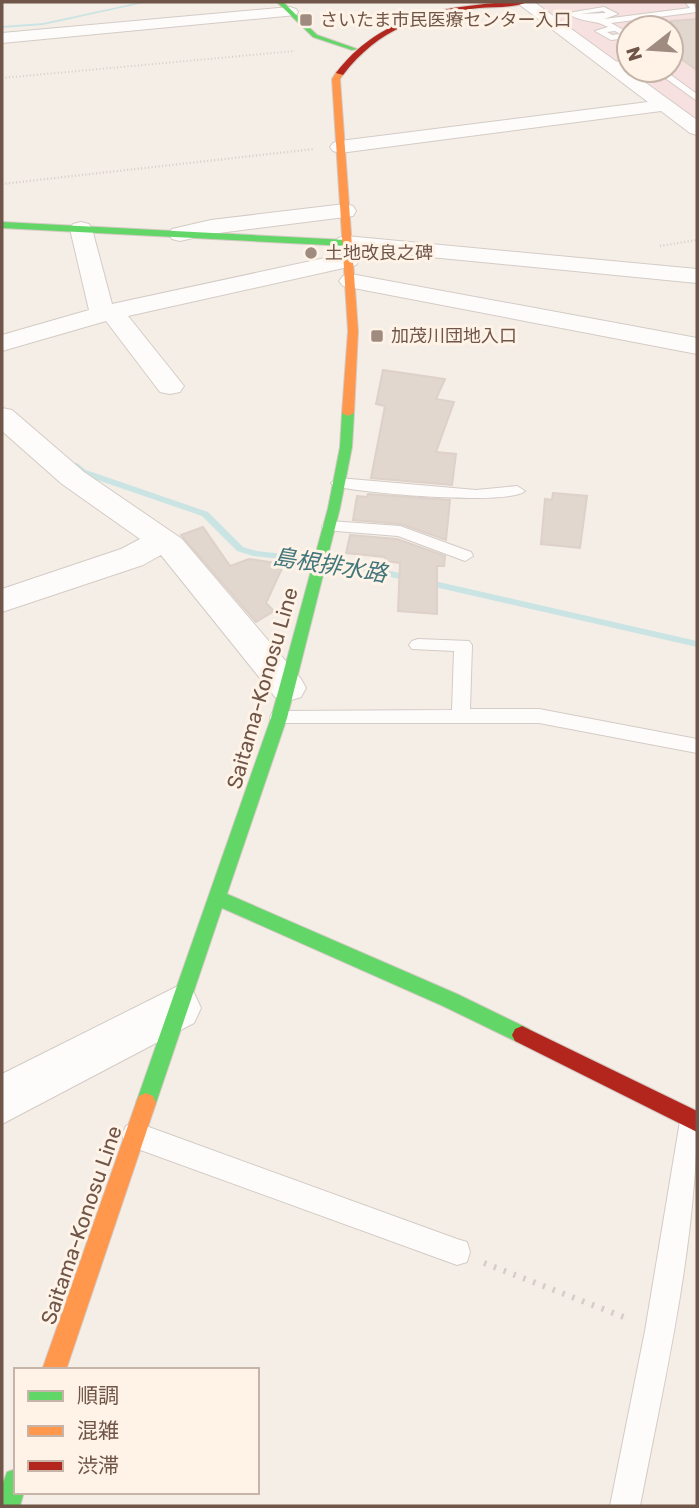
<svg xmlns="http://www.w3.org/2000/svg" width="699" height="1508" font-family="Rubik,'Noto Sans JP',sans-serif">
	<rect width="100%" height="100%" fill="#f5eee7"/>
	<path fill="#f7e0e0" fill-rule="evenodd" d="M627 2H697V123L536 5ZM629 28H671V70H629Z"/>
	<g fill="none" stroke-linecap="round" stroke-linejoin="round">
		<path fill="#cae4e4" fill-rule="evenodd" d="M141 2H148L43 25 2 28V26L43 23Z
			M71 463H77L86 470 208 512 243 547 257 551 347 561 697 641V647L347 567 253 556 237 551 202 516 80 474 71 467Z"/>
	</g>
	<path fill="#e1d7cf" stroke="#ddd1c9" stroke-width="2" d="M697 19V70L671 52V21Z
		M383 370 445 379 436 399 454 402 436 452 456 454 452 485 371 478 385 406 376 404Z
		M553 493 587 496 580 548 541 544 545 499 552 500Z
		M368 494 450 500 446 540 401 524 353 520 357 496 367 497Z
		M203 527 230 566 249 559 284 564 266 603 274 611 256 622 181 535Z
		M350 535 397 539 445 556 444 566H437V614L398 611 400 563 384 561 385 557 346 553Z"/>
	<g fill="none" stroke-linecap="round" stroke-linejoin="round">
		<defs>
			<path id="lane" d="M685 2H693L697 12 611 23 629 33V38L611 40 595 31 608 27C594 19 580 23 568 13L604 7 618 14 604 19 690 8ZM603 11 606 13 580 14ZM615 31 620 34 612 35 607 32Z
				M671 54 675 55V59L671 60Z
				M629 59V65L610 67 606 64Z
				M654 70H664L697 94V101Z
				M339 478 476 490 517 486 525 491C509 506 360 493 334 486L331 483Z
				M330 521 400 526 471 552 473 556 465 561 398 536 324 530 322 526Z
				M418 639 469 641 472 645 470 709H539L697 739V753L539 723H272L270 718 272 713 279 711 452 710 454 651 412 649 409 645 412 641Z
				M692 1109 697 1111C697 1243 665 1376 640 1506H610L645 1331 680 1121 683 1112Z
				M135 1122 457 1239 467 1242 470 1252 467 1262 457 1265 135 1148 126 1144 122 1135 126 1126Z"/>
			<path id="street" d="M516 2H534L697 120V135L690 133 661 111 340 153 333 151 330 147 333 143 340 141 648 102Z
				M290 7 296 9 298 12 296 15 2 43V33Z
				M345 204 353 206 356 211 353 216 211 234 180 241 172 239 169 234 172 229 211 220Z
				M81 222 89 224 92 229 112 304 348 253 356 255 360 260 356 265 348 267 128 316 184 386 180 392 170 394 160 392 106 321 2 351V335L89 310 70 229 73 224Z
				M346 236 697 269V283L338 248 335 243 338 238Z
				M351 274 697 338V354L343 286 339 281 343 276Z
				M2 408 12 410 84 472 182 539 301 679 306 688 301 697 288 701 275 697 161 555 143 565 2 612V589L121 549 140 539 62 484 2 431Z
				M178 986 194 993 201 1008 194 1023 2 1124V1074Z"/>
			<path id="fast" d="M277 2H283L317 35 357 49 352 50 313 37Z
				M2 222 346 240 351 243 346 246 2 228Z
				M348 410 354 413 352 447 340 508 287 718 227 894 457 994 529 1029 532 1035 529 1041 522 1044 515 1041 443 1006 222 908 156 1103 153 1110 146 1113 139 1110 136 1103 271 718 328 508 340 447 342 413Z
				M16 1469V1492H24L20 1506H2V1486L7 1472Z"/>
			<path id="slow" d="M337 71 344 73 340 79 358 331 354 413 348 416 342 413 348 331 332 79Z
				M146 1093 153 1096 156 1103 66 1370H42L136 1103 139 1096Z"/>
			<path id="jam" d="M505 2H527C514 8 494 7 479 8 422 14 379 28 343 75L336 73C380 16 438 8 505 2Z
				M522 1026 697 1111V1132L515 1041 512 1035 515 1029Z"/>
		</defs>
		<use href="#lane" stroke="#d3cbc5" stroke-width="2"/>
		<use href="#street" stroke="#d3cbc5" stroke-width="2"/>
		<use href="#fast" stroke="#d4cac4" stroke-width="2"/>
		<use href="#slow" stroke="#d4cac4" stroke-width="2"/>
		<use href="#jam" stroke="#d4cac4" stroke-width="2"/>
		<path stroke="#d6cdc9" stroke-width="2" stroke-dasharray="1 2.5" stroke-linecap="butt" d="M2 78 295 51"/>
		<path stroke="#d6cdc9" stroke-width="2.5" stroke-dasharray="1 2.5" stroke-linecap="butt" d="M2 184 314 149
			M660 246 697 240"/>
		<path stroke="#d6cdc9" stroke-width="6" stroke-dasharray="2.5 8" stroke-linecap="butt" d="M484 1263 629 1319"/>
		<use href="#lane" fill="#fefcfb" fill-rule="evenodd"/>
		<use href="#street" fill="#fefcfb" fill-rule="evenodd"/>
		<use href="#fast" fill="#63d668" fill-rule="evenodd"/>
		<use href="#slow" fill="#ff974d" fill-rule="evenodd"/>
		<use href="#jam" fill="#b3261e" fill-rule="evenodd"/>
	</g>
	<g fill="#9f8b80" stroke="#fef3e6" stroke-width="2.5">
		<rect x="299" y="13" width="14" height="14" rx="3.5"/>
		<circle cx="311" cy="253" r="7"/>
		<rect x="370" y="329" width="14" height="14" rx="3.5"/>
	</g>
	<g text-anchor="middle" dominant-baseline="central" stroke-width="6" stroke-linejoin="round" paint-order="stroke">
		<g font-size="18" fill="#705549" stroke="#fef3e6" text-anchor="start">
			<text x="320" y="20">さいたま市民医療センター入口</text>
			<text x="325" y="253">土地改良之碑</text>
			<text x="391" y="336">加茂川団地入口</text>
		</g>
		<g font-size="21" fill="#705549" stroke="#fef3e6">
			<text transform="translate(262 688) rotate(-74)">Saitama-Konosu Line</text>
			<text transform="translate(81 1225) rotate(-71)">Saitama-Konosu Line</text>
		</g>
		<g font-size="23" font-style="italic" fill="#41767c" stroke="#fef3e6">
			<text transform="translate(330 565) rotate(9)">島根排水路</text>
		</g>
	</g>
	<rect width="699" height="1508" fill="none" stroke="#705549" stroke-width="7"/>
	<rect x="14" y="1368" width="245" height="126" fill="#fef3e6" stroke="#c5b4a7" stroke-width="2"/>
	<rect x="28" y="1391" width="35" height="10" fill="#63d668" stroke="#c5b4a7" stroke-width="2"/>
	<text x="77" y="1403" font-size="21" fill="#705549">順調</text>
	<rect x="28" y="1426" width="35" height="10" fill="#ff974d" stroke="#c5b4a7" stroke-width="2"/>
	<text x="77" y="1438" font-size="21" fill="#705549">混雑</text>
	<rect x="28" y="1461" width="35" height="10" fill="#b3261e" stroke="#c5b4a7" stroke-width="2"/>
	<text x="77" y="1473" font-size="21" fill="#705549">渋滞</text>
	<g transform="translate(650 49) rotate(253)"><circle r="33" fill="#fef3e6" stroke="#c5b4a7" stroke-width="2"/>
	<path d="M0-5L12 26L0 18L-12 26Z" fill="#9f8b80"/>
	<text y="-10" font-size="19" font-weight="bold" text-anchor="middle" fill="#705549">N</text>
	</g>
</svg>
